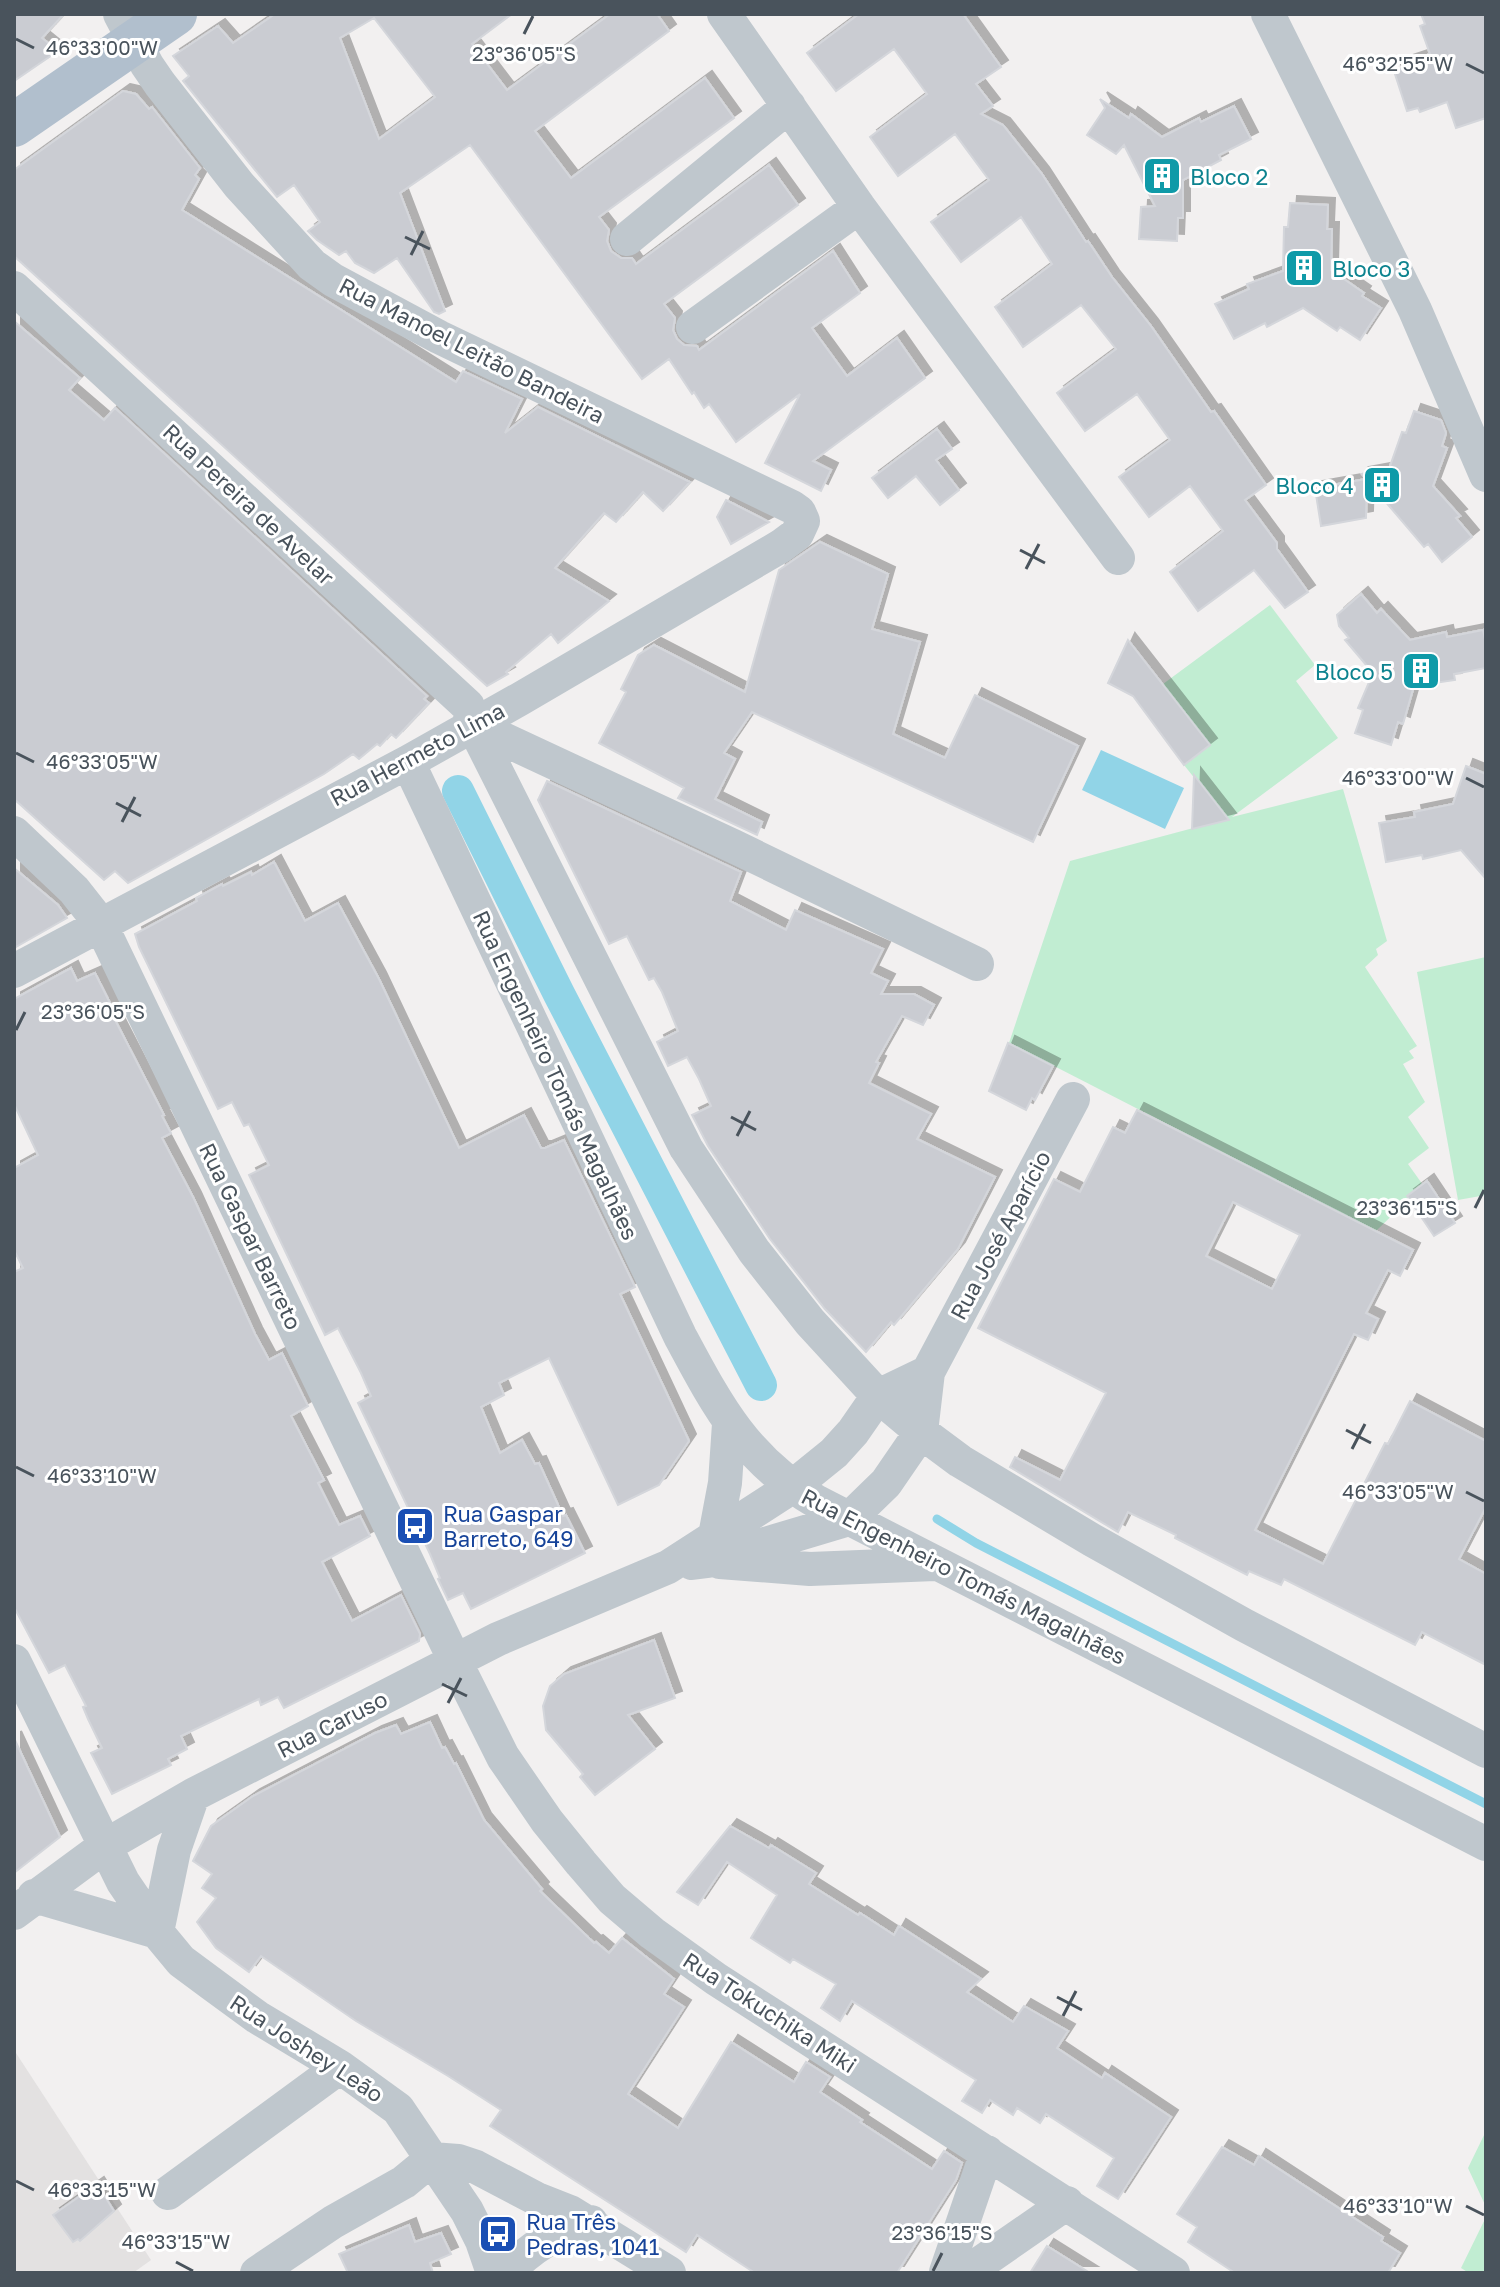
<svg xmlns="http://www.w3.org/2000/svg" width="1500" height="2287" font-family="'Golos Text',sans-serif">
	<defs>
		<filter id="shadow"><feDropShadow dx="7" dy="-7" stdDeviation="0" flood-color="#0004"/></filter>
	</defs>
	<rect width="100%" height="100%" fill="#f2f0f0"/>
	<path fill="#e3e1e1" d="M14 2050 151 2260 133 2273H14Z"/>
	<path fill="#c1edd2" d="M1270 605 1315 665 1296 681 1338 738 1232 817 1343 789 1387 941 1376 949 1378 955 1365 967 1417 1046 1409 1051 1414 1058 1403 1064 1425 1102 1408 1117 1429 1148 1408 1164 1423 1185 1408 1196 1409 1199 1376 1231 1009 1043 1070 861 1227 819 1184 765 1209 744 1163 684Z
		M1486 957V1195L1458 1200 1417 972Z
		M1486 2131V2207L1468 2168Z
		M1486 2217V2273H1469L1461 2268Z"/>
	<path fill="#91d4e7" d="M1101 750 1184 788 1165 829 1082 790Z"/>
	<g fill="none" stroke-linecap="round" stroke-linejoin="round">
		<path stroke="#91d4e7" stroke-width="9" d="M937 1519 976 1543 1486 1804"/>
		<path stroke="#91d4e7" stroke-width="32" d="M458 791 559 994 761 1385"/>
	</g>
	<path fill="#caccd2" stroke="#d4d6db" stroke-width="2" fill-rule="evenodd" filter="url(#shadow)" d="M14 14H64L42 38 58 51 14 81Z
		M275 14H512L472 44 507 90 610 14H657L669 31 535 131 571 178 705 78 734 118 599 217 609 230 607 241 611 251 621 258H632L636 264 769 165 798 205 664 304 675 318 673 330 677 339 684 345 697 346 699 350 833 251 860 293 812 328 847 376 897 338 925 378 813 461 831 470 821 491 765 463 800 394 736 442 709 404 704 408 694 392 692 394 669 359 642 379 470 145 400 193 445 311 439 314 434 312 397 258 374 273 355 263 346 251 339 255 317 240 308 231 320 222 294 185 277 197 183 81 189 76 173 56 218 26 233 43ZM374 18 435 97 379 139 340 38Z
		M859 14H963L1001 67 976 84 993 106 981 114 1003 125 1042 174 1086 242 1088 241 1112 277 1151 326 1211 412 1214 411 1233 438 1266 485 1245 500 1277 543V549L1308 592 1285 608 1254 570 1198 611 1170 572 1223 531 1190 486 1149 517 1119 477 1170 440 1137 394 1085 431 1057 393 1116 349 1081 305 1023 347 995 307 1052 264 1021 217 961 262 931 222 989 180 955 134 898 176 870 137 927 94 894 49 836 91 807 53Z
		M1421 14H1486V118L1456 128 1447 102 1420 112 1418 108 1407 111 1394 71 1404 67 1403 63 1430 54 1420 26 1425 24Z
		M123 91 136 94 149 109 152 107 200 168 195 175 199 179 182 210 456 382 463 371 522 399 505 433 538 407 690 482 663 511 643 492 616 522 604 513 555 568 609 601 558 643 551 634 506 672 508 674 487 686 14 256V170Z
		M1100 99 1129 118 1131 114 1162 137 1199 118 1201 122 1234 106 1251 139 1219 155 1221 160 1183 180V218H1178L1177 241 1139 239 1141 207 1155 206 1124 145 1116 154 1087 135 1105 108Z
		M1290 203 1328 205 1327 229H1332L1331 270 1364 293 1362 296 1381 308 1360 340 1340 327 1337 331 1303 308 1267 327 1265 323 1234 339 1215 304 1249 289 1247 284 1283 271 1284 227H1288Z
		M14 321 80 378 69 390 104 420 115 408 427 696 424 699 429 703 396 738 391 734 380 746 377 744 359 759 353 754 324 774 128 883 115 871 104 880 14 799Z
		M1414 411 1441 420 1446 433 1442 446 1447 448 1433 486 1460 516 1456 518 1472 537 1442 562 1428 544 1424 547 1367 480 1366 518 1321 526 1315 488 1366 479 1362 474 1389 469 1402 432 1406 433Z
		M937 429 952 449 936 460 959 490 940 505 916 476 888 498 872 478Z
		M726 500 769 522 731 544 717 517Z
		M820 542 888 574 872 629 920 642 893 734 945 758 975 695 1078 746 1033 842 752 712 724 753 735 759 715 799 762 822 757 835 678 798 684 788 599 743 626 692 621 689 638 655 654 645 745 692 779 570Z
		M1361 594 1377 613 1381 609 1410 640 1446 632 1447 637 1483 630 1486 644V668L1454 674 1455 680 1414 686 1403 724 1398 722 1391 745 1355 733 1363 710 1358 708 1373 673 1345 640 1349 638 1339 626 1337 615Z
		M1128 640 1210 745 1184 765 1133 696 1108 683Z
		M1466 766 1486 774V879L1461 850 1423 859 1422 855 1386 862 1379 823 1415 817 1414 812 1453 804Z
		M1194 775 1229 820 1192 829Z
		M547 781 741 872 730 901 786 930 795 910 883 949 871 973 888 981 881 994H914L934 1005 923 1025 902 1016 876 1062 879 1063 869 1083 931 1114 917 1139 995 1177 958 1249 894 1325 891 1322 866 1352 825 1309 770 1239 708 1146 692 1115 711 1106 699 1079 687 1057 668 1066 657 1042 678 1031 662 992 654 978 649 980 627 936 609 944 538 800Z
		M274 862 305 921 338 903 379 979 459 1148 524 1115 541 1148H545L564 1140 635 1287 620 1294 689 1441 659 1485 618 1505 549 1358 499 1383 504 1395 481 1407 500 1453 522 1440 535 1464 539 1463 563 1516 566 1515 585 1553 471 1609 463 1593 448 1600 438 1579 440 1578 430 1554 358 1403 371 1396 361 1373 338 1328 325 1335 249 1175 269 1165 249 1124 244 1126 232 1102 218 1109 139 947 135 934 197 901 196 898 222 884 223 886 251 872 252 875Z
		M14 868 58 905 67 918 14 948Z
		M71 968 77 981 95 973 116 1015 113 1016 164 1115 162 1116 171 1133 162 1138 194 1199 255 1334 269 1360 282 1353 308 1406 291 1416 324 1480 318 1483 339 1525 360 1516 370 1536 322 1562 352 1621 401 1595 420 1634 419 1641 284 1708 278 1697 261 1705 259 1699 181 1736 187 1749 168 1759 171 1765 112 1794 91 1753 102 1748 88 1719 83 1707 86 1706 65 1665 49 1673 14 1607V1272L23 1268 14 1250V1168L38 1155 14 1104V999Z
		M1008 1043 1053 1066 1035 1100 1032 1098 1026 1110 989 1091Z
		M1137 1110 1413 1250 1400 1276 1388 1270 1366 1313 1378 1319 1368 1340 1354 1334 1255 1530 1323 1564 1385 1443 1388 1444 1410 1401 1486 1441V1507L1459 1559 1486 1574V1665L1422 1632 1415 1645 1284 1579 1281 1585 1249 1571 1247 1575 1175 1538 1176 1535 1128 1512 1118 1532 1010 1467 1015 1457 1060 1480 1106 1393 978 1328 1054 1179 1080 1192 1113 1127 1125 1133ZM1233 1202 1300 1235 1272 1289 1206 1256Z
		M1427 1181 1455 1223 1434 1236 1407 1196Z
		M654 1640 675 1698 628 1715 655 1749 595 1795 580 1777 583 1774 546 1730 543 1706 550 1686 564 1674Z
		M430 1722 442 1748 445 1747 454 1764 456 1763 484 1820 542 1889 540 1891 594 1943 596 1942 609 1953 622 1938 674 1979 664 1994 684 2007 628 2094 678 2128 731 2042 794 2082 806 2062 830 2077 820 2092 862 2120 860 2122 932 2169 944 2151 962 2163 956 2180 897 2273H755L697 2235 686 2252 490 2126 501 2110 448 2076 356 2021 261 1956 249 1972 216 1948 197 1922 216 1898 202 1888 212 1874 193 1861 211 1826 253 1796 375 1733 396 1725 401 1734Z
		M14 1738 60 1837 14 1873Z
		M730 1826 769 1848 771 1845 816 1873 809 1884 858 1915 860 1913 894 1935 899 1926 981 1979 967 1992 1013 2022 1024 2006 1068 2031 1057 2048 1102 2078 1105 2073 1171 2117 1118 2199 1097 2186 1114 2158 1046 2114 1040 2123 1017 2108 1013 2115 990 2100 982 2113 962 2101 976 2080 944 2060 852 2001 840 2021 821 2008 836 1984 793 1959 790 1963 751 1938 777 1895 727 1862 698 1905 677 1892Z
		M1222 2147 1254 2165 1259 2156 1383 2237 1381 2241 1400 2253 1388 2273H1235L1188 2242 1197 2227 1177 2214Z
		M97 2184 114 2211 80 2241 78 2239 73 2242 53 2215Z
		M409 2225 415 2242 441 2233 451 2254 430 2263 433 2273H348L339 2254Z
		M1047 2246 1090 2273H1030Z"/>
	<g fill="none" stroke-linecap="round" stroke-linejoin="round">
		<path stroke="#bfc7cd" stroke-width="34" d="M724 14 859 207 1118 558
			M1268 14 1415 310 1486 475
			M627 239 789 106
			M14 288 468 706 473 725 686 1148 754 1251 810 1322 878 1396 921 1432 960 1461 1092 1540 1244 1625 1486 1751
			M693 327 859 207
			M473 725 733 846 977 964
			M408 762 680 1336C718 1407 745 1459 817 1502L1486 1844
			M14 833 74 890 100 923 455 1661 503 1757 547 1821 581 1863 612 1899 652 1933 716 1979 1173 2273
			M14 971 408 762 520 699 781 546 797 534 803 521 799 512 792 507 439 337 333 280 312 265 239 185 160 84 147 65 120 14
			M715 1536 725 1483 729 1424
			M720 1562 810 1569 935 1564
			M692 1563 708 1561 849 1519 886 1483 921 1432 928 1372 1073 1099
			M14 1661 123 1882 157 1932 181 1961 212 1984 257 2017 340 2067 398 2109 467 2211 482 2241 493 2273
			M34 1896 157 1932
			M14 1913 105 1846 193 1795 498 1639 668 1567 792 1487 834 1453 853 1432 878 1396 928 1372
			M157 1932 174 1850 193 1795
			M432 2159 458 2161 476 2167 537 2199 570 2212 669 2273
			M168 2193 340 2067
			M946 2272 987 2152
			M257 2273 333 2222 404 2182 432 2159
			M507 2273C530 2247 557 2231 591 2222
			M966 2273 1067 2203"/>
		<path stroke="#b1bfcd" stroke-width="44" d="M14 125 175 14"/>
	</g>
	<path fill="none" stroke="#49535c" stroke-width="3" d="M524 34 533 16M16 39 34 48M1466 64 1484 73M405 237 430 249M411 255 423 231M1020 550 1045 563M1026 569 1039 544M16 753 34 762M1466 778 1484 787M116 803 141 816M122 822 135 797M16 1030 25 1012M731 1117 756 1130M737 1136 750 1111M1475 1208 1484 1190M1346 1430 1371 1443M1352 1449 1365 1424M16 1467 34 1476M1466 1492 1484 1501M442 1684 467 1696M448 1703 461 1678M1057 1997 1082 2010M1063 2016 1076 1991M16 2181 34 2190M1466 2206 1484 2215M176 2262 193 2271M933 2271 942 2253"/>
	<defs>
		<symbol id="building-square" viewBox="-11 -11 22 22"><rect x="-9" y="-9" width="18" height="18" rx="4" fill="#0f9aa8" stroke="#fff"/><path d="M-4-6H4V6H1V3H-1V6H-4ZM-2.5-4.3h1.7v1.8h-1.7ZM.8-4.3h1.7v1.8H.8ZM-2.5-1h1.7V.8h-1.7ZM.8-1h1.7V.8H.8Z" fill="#fff"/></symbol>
		<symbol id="bus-square" viewBox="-11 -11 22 22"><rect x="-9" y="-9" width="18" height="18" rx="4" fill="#1a4fb4" stroke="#fff"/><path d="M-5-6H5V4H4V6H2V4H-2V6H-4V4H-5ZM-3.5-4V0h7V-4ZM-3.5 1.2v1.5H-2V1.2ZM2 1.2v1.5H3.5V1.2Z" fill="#fff"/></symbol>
	</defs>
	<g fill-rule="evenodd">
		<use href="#building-square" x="1140" y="154" width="44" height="44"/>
		<use href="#building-square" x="1282" y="246" width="44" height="44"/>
		<use href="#building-square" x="1360" y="463" width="44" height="44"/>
		<use href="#building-square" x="1399" y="649" width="44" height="44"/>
		<use href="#bus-square" x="393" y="1504" width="44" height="44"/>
		<use href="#bus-square" x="476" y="2212" width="44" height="44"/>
	</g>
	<g text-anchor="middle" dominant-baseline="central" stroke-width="6" stroke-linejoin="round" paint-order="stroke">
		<g font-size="22" fill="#0d838f" stroke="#fff" text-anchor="start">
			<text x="1190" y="176">Bloco 2</text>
			<text x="1332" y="268">Bloco 3</text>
			<text x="1354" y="485" text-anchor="end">Bloco 4</text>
			<text x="1393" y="671" text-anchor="end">Bloco 5</text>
		</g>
		<g font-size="22" fill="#49535c" stroke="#fff">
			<text transform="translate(472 350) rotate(27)">Rua Manoel Leitão Bandeira</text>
			<text transform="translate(249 504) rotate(43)">Rua Pereira de Avelar</text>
			<text transform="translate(417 754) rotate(-28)">Rua Hermeto Lima</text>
			<text transform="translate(556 1075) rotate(65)">Rua Engenheiro Tomás Magalhães</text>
			<text transform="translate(1000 1235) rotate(-62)">Rua José Aparício</text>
			<text transform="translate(251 1236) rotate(64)">Rua Gaspar Barreto</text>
			<text transform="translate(964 1576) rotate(27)">Rua Engenheiro Tomás Magalhães</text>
			<text transform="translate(332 1724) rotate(-27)">Rua Caruso</text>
			<text transform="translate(770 2012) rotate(33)">Rua Tokuchika Miki</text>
			<text transform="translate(307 2048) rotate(33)">Rua Joshey Leão</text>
		</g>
		<g font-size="22" fill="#164399" stroke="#fff" text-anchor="start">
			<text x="443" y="1513">Rua Gaspar<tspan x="443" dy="25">Barreto, 649</tspan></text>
			<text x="526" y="2221">Rua Três<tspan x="526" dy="25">Pedras, 1041</tspan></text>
		</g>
	</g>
	<g font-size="20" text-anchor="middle" fill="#49535c" stroke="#fff" stroke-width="6" stroke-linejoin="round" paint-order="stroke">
		<text x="102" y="55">46°33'00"W</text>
		<text x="524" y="61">23°36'05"S</text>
		<text x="1398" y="71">46°32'55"W</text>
		<text x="102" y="769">46°33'05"W</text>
		<text x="1398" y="785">46°33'00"W</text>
		<text x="93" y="1019">23°36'05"S</text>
		<text x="1407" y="1215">23°36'15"S</text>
		<text x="102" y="1483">46°33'10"W</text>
		<text x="1398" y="1499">46°33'05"W</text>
		<text x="102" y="2197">46°33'15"W</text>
		<text x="1398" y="2213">46°33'10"W</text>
		<text x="942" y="2240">23°36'15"S</text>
		<text x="176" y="2249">46°33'15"W</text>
	</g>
	<rect width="1500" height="2287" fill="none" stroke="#49535c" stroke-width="32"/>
</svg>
